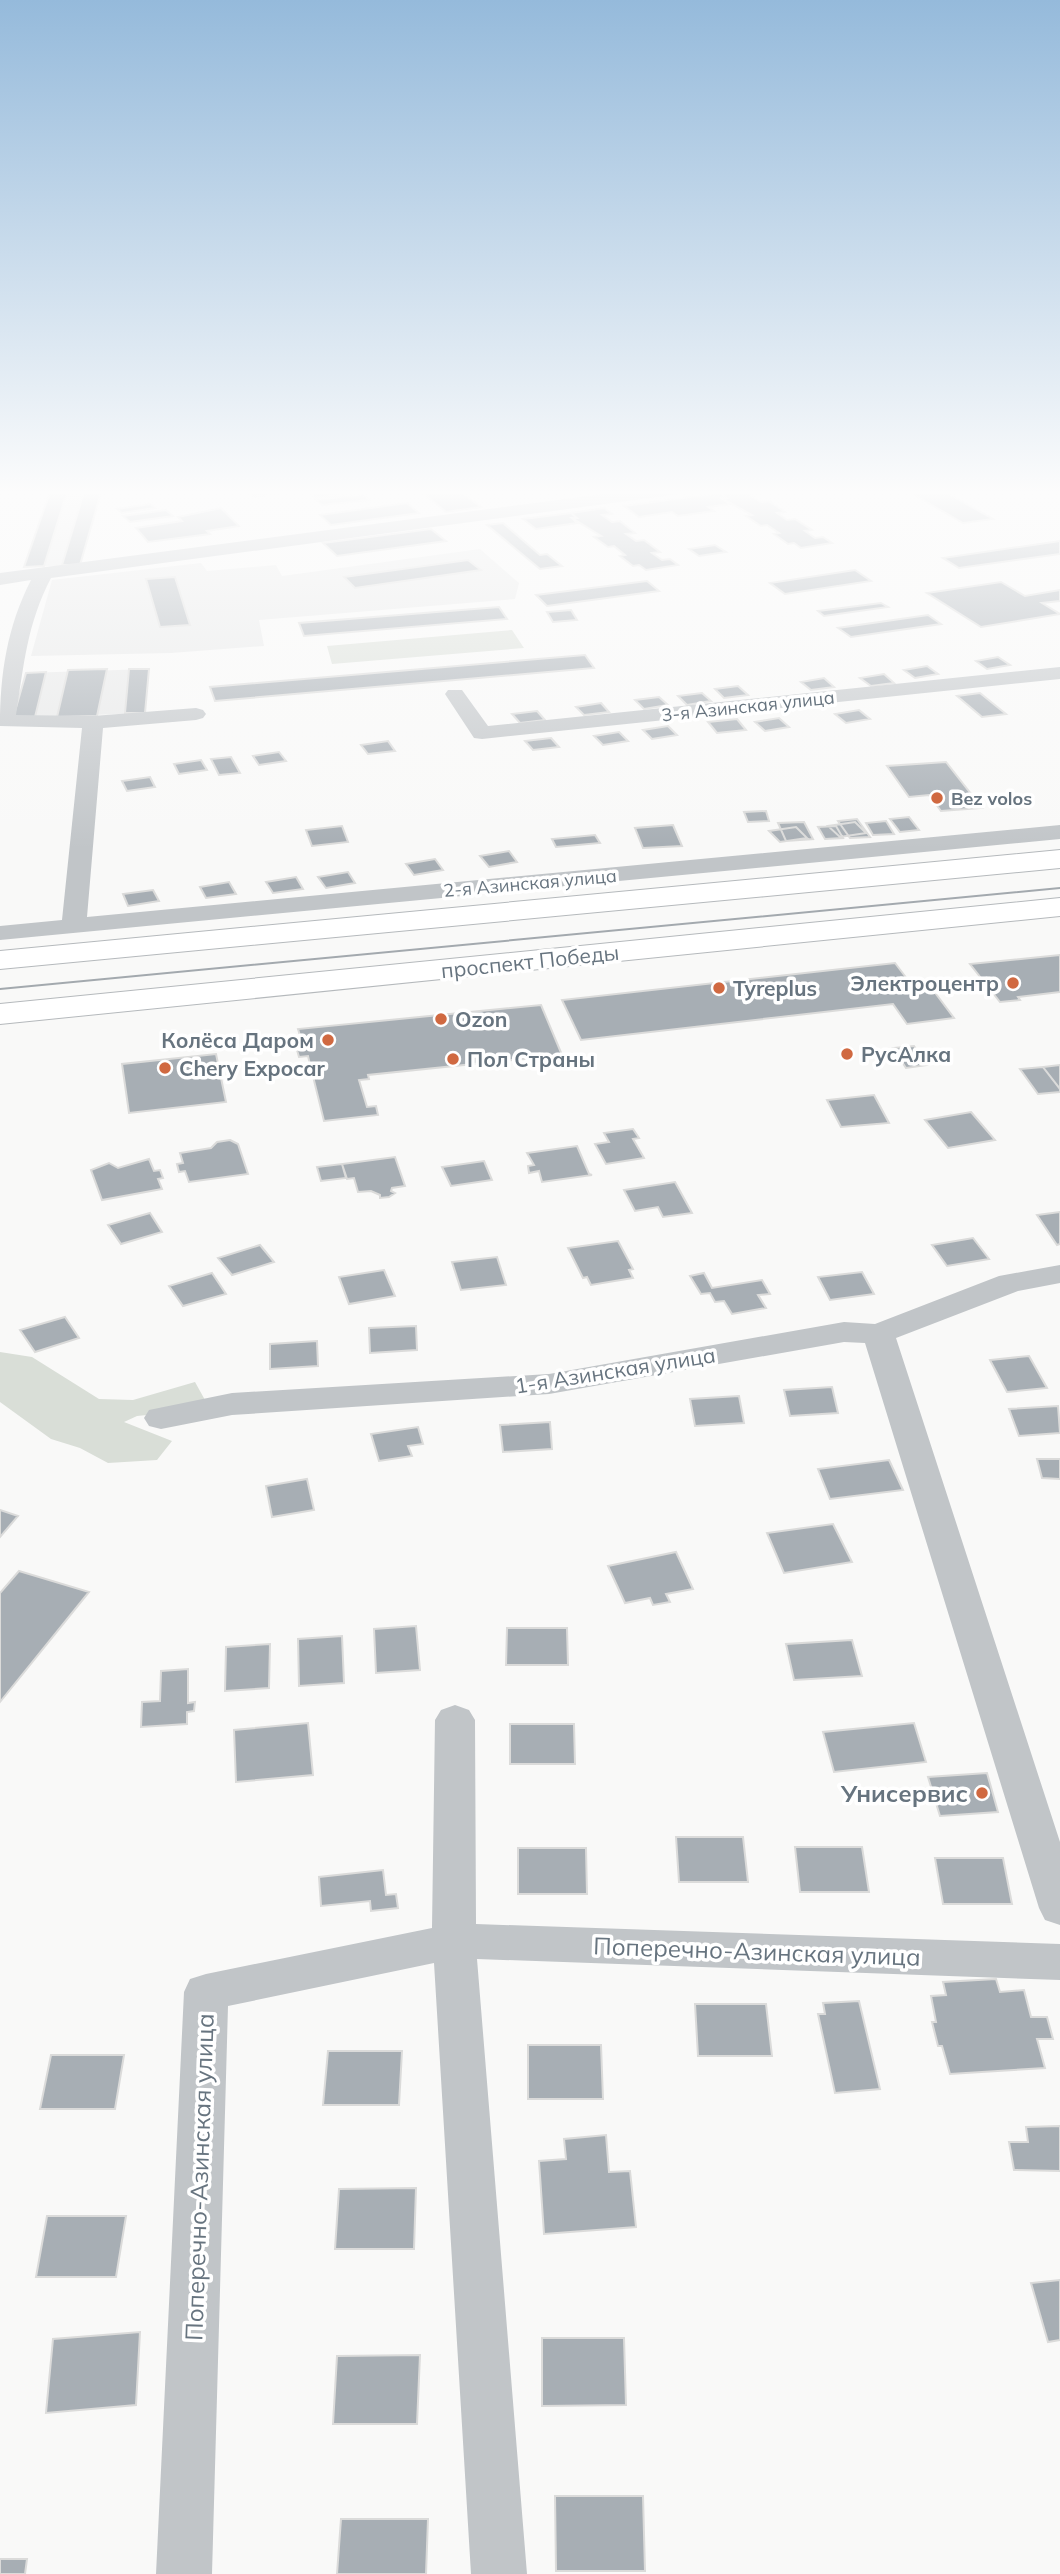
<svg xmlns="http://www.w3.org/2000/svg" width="1060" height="2574" font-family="Mulish,sans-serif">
	<rect width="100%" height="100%" fill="#f9f9f8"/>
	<path fill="#e7e8e8" d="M51 489H102L80 565 24 567Z
		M480 549 519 583 515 599 259 620 264 646 171 653 31 656 52 580 201 563 207 571 276 565 282 576Z
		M149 669 145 713 13 718 26 673Z"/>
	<path fill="#d9ded7" d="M512 630 524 648 332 664 327 646Z
		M0 1352 32 1357 99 1399 133 1400 195 1382 205 1400 177 1412 137 1416 124 1422 172 1441 157 1460 108 1463 80 1448 51 1439 0 1402Z"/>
	<path fill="#a7aeb4" stroke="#dbdbda" stroke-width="2" d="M51 489H68L44 566 24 567Z
		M85 489H102L80 565H62Z
		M279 489 283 493 253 497 249 493Z
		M308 489H387L315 498Z
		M418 489H458L481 507 446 512Z
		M751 489 760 494 751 496 761 502 769 501 785 512 777 513 787 520 795 519 812 530 805 531 815 538 823 537 832 543 801 548 794 543 788 544 774 534 779 533 767 525 761 526 746 516 752 515 721 498H727L719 493Z
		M904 489H940L993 519 963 523Z
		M719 493 727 498H721L730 504 708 507 714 511 678 516 672 512 639 517 624 506Z
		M363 494 369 500 322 505 316 500Z
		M407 503 419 513 331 525 320 515Z
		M150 504 155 508 122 513 117 509Z
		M221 508 239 526 207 531 210 534 148 542 136 528 182 521 178 517Z
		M604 508 612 514 602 515 612 522 620 521 635 533 626 534 636 541 644 540 660 552 652 553 662 560 670 559 678 565 646 570 639 565 633 566 620 556 625 555 614 546 608 547 594 537 601 536 572 518H577L571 513Z
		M166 510 173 516 130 522 123 516Z
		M571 513 577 518H572L577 523 536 529 523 519Z
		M503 523 540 555 547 554 562 566 540 569 487 525Z
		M431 529 446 541 337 556 323 543Z
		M1060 541V554L959 568 943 558Z
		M715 545 726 552 699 556 689 549Z
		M468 560 481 570 355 588 344 577Z
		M855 570 871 581 785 594 770 583Z
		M175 577 190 625 160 627 146 579Z
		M647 581 659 591 547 606 536 595Z
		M1001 582 1025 596 1060 590V601L1042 603 1060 614 981 627 927 593Z
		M881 603 888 607 824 616 818 611Z
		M499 607 507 619 304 636 299 623Z
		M571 610 577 620 553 622 547 612Z
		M928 615 941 624 851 637 838 628Z
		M585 655 594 668 215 701 210 687Z
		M998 657 1010 665 987 669 976 661Z
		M927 666 938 674 915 678 904 670Z
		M107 669 97 716 57 717 68 670Z
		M129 669H149L145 713H125Z
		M46 672 35 717 13 718 26 673Z
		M884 674 894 683 871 686 860 678Z
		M824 678 834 687 811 690 801 682Z
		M738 686 748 695 724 698 715 689Z
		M702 693 711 701 687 705 678 696Z
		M980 693 1006 714 982 717 957 696Z
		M659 697 668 705 644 709 635 700Z
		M601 703 609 712 584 715 576 707Z
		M859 710 870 719 846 723 835 714Z
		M537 711 545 720 520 723 512 714Z
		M779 718 789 727 765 731 755 722Z
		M737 719 746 730 717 733 708 722Z
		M668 726 677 735 652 739 643 730Z
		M619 732 628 741 603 745 594 736Z
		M551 738 559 747 533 750 525 741Z
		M388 741 395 751 368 754 361 745Z
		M279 752 286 761 259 765 253 756Z
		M231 757 240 773 219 775 211 759Z
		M201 760 207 770 179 774 174 764Z
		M946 762 982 808 941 811 929 795 909 797 887 766Z
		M150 777 155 787 127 791 122 781Z
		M766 811 769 821 748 822 744 812Z
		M909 817 919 830 900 832 890 819Z
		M857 819 870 837 850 838 838 821Z
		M886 821 894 834 873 835 866 823Z
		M804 822 813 839 786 841 778 823Z
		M855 822 866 833 840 837 828 826Z
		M673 825 682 846 643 848 635 828Z
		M342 826 348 842 312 846 306 830Z
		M836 826 843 838 825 839 818 827Z
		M796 827 807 838 780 842 769 831Z
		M595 835 600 843 556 847 552 839Z
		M509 851 517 862 489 867 480 856Z
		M435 859 443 870 414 875 406 864Z
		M348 872 355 883 326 888 318 877Z
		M296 877 303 889 273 893 266 882Z
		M229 882 236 894 206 898 200 887Z
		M153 890 159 901 128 906 123 894Z
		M1060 955V992L1018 997 1020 1000 1000 1002 970 964Z
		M895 963 911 984 927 982 954 1018 907 1024 893 1004 581 1040 562 1000Z
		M541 1005 562 1055 368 1075 369 1079 359 1080 367 1107 376 1106 378 1115 324 1121 308 1056 299 1057 295 1043 302 1042 298 1029Z
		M914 1046 927 1065 906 1068 893 1048Z
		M216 1054 226 1102 129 1113 122 1064Z
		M1060 1065V1089L1043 1067Z
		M1043 1067 1060 1089V1092L1038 1094 1020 1069Z
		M874 1095 889 1123 841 1127 827 1100Z
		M971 1112 995 1140 948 1148 925 1120Z
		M633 1129 639 1138 633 1139 644 1158 606 1164 595 1144 609 1142 604 1133Z
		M230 1140 238 1144 248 1174 189 1182 185 1171 179 1172 177 1164 183 1163 180 1153 211 1148 217 1142Z
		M577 1146 589 1174 592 1175 542 1182 539 1171 529 1173 528 1166 534 1165 527 1153Z
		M395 1157 405 1186 392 1188 391 1191 395 1193 389 1197 380 1198V1195L371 1191 358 1192 354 1178 347 1179 342 1164Z
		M149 1159 154 1171 160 1170 163 1178 158 1179 162 1189 102 1200 91 1170 109 1163 118 1168Z
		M484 1161 492 1180 451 1186 442 1167Z
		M342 1164 346 1178 321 1181 317 1167Z
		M675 1182 692 1213 663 1217 658 1207 635 1211 624 1190Z
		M1060 1212V1244L1057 1245 1037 1215Z
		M150 1213 162 1232 121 1244 108 1225Z
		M973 1238 989 1259 947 1266 932 1245Z
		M618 1241 633 1269 629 1270 633 1278 591 1285 587 1277 583 1278 568 1248Z
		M260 1245 274 1262 232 1275 218 1258Z
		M497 1257 506 1285 461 1290 452 1262Z
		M384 1270 395 1296 349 1304 339 1277Z
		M862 1272 874 1294 830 1300 818 1277Z
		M212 1273 226 1294 183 1306 169 1286Z
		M704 1273 712 1288 762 1280 770 1294 758 1295 766 1308 732 1314 724 1301 715 1302 710 1293 701 1294 690 1276Z
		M65 1317 79 1338 35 1352 20 1330Z
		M416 1326 417 1350 370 1353 369 1328Z
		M317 1341 318 1366 270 1369V1344Z
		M1029 1356 1047 1388 1007 1392 990 1360Z
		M832 1387 838 1413 790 1416 784 1390Z
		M739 1396 744 1423 695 1426 690 1399Z
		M1058 1406 1060 1433 1019 1436 1009 1409Z
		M550 1422 552 1449 503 1452 500 1425Z
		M418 1427 423 1444 408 1446 412 1456 379 1461 371 1434Z
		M1037 1459H1060V1479L1042 1478Z
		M889 1460 903 1490 830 1499 818 1469Z
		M307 1479 314 1510 272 1517 266 1486Z
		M0 1510 18 1516 0 1537Z
		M833 1524 852 1562 784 1573 767 1533Z
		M676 1552 693 1589 666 1594 670 1602 653 1605 650 1598 625 1603 608 1566Z
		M19 1571 89 1592 0 1702V1593Z
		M416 1626 420 1670 376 1673 374 1629Z
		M507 1628H567L568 1665H506Z
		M342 1636 344 1683 299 1686 298 1639Z
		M852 1640 862 1676 794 1680 786 1644Z
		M270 1644 269 1688 225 1691 226 1647Z
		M188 1669V1703L195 1702 194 1711 187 1712V1724L141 1727 142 1702 160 1701 161 1671Z
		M308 1723 313 1775 236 1782 234 1730Z
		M914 1723 926 1762 834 1772 823 1732Z
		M510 1724H574L575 1764H510Z
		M987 1773 998 1812 940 1816 928 1777Z
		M676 1837H743L748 1882H679Z
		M795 1847H862L869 1892H800Z
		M518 1848H586L587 1894H518Z
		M935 1858H1003L1012 1904H943Z
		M383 1870 386 1895 396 1894 398 1908 371 1911 370 1901 321 1906 319 1877Z
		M996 1979 1000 1992 1024 1990 1031 2017H1047L1053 2039H1037L1045 2068 950 2074 942 2046H938L932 2022H936L931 1996 946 1995 943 1982Z
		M859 2001 880 2089 835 2093 818 2014H825L823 2003Z
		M695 2004H766L772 2056H698Z
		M528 2045H601L603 2099H528Z
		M328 2051H402L399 2105H323Z
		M51 2055H124L115 2109H40Z
		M1060 2126V2171L1014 2170 1009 2142H1028L1026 2127Z
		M606 2135 609 2172 630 2171 636 2227 544 2234 539 2161 566 2159 564 2139Z
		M416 2188 414 2249H335L339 2189Z
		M47 2216H126L116 2277H36Z
		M1060 2280V2340L1048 2342 1031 2283Z
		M140 2332 136 2405 46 2413 53 2339Z
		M542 2338H624L626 2405 542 2406Z
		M420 2355 417 2424H333L337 2356Z
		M555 2496H643L645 2571H556Z
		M341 2519H428L426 2574H337Z
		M0 2559H27L25 2574H0Z"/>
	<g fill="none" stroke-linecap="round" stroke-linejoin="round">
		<defs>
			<path id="primary" d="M1060 850V868L0 969V951Z
				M1060 898V916L0 1024V1004Z"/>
		</defs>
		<use href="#primary" stroke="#b5b9bc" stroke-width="2"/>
		<path fill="#c1c5c8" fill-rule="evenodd" d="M641 489H688L680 494 51 578C27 624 24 664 16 715L93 716 196 708 203 710 206 714 203 718 196 720 103 728 87 917 1060 825V839L0 940V926L62 920 82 728 0 726C0 674 7 627 31 580L0 585V573Z
			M1060 667V679L482 739 474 738 445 694 448 690H462L488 726Z
			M1060 1265V1283L1018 1291 896 1338 1060 1842V1925L1045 1920 1039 1908 865 1343 844 1342 549 1394 232 1415 161 1429 149 1426 144 1418 149 1410 232 1393 549 1374 844 1322 875 1324 999 1276Z
			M455 1705 469 1710 475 1720 476 1924 1060 1944V1980L477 1959 527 2574H471L434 1963 228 2006 212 2574H156L184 1992 190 1979 206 1974 432 1928 435 1720 441 1710Z"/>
		<use href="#primary" fill="#fff" fill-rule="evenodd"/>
		<path stroke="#a3a9ae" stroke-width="2" d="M0 989 1060 888"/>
	</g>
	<linearGradient id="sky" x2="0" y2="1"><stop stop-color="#95badb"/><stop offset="0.58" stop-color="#fcfcfc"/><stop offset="1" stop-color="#fcfcfc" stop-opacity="0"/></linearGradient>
	<rect width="1060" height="849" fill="url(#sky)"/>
	<g fill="#d06941" stroke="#fff" stroke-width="2.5">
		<circle cx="937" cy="798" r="7"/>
		<circle cx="1013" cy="983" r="7"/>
		<circle cx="719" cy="988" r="7"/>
		<circle cx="441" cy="1019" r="7"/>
		<circle cx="328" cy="1040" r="7"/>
		<circle cx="847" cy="1054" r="7"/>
		<circle cx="453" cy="1059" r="7"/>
		<circle cx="165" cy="1068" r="7"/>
		<circle cx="982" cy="1793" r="7"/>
	</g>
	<g text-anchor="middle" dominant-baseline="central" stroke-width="7" stroke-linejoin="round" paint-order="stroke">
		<g font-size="18" fill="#67747f" stroke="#fff">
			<text transform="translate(748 706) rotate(-6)">3-я Азинская улица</text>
			<text transform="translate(530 883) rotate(-5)">2-я Азинская улица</text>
		</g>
		<g font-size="18" font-weight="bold" fill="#67747f" stroke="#fff" text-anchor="start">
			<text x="951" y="798">Bez volos</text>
		</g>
		<g font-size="21" fill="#67747f" stroke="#fff">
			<text transform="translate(530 961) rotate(-6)">проспект Победы</text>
			<text transform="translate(615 1370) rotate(-9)">1-я Азинская улица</text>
		</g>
		<g font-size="21" font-weight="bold" fill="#67747f" stroke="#fff" text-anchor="start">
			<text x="999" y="983" text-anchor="end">Электроцентр</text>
			<text x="733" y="988">Tyreplus</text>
			<text x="455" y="1019">Ozon</text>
			<text x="314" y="1040" text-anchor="end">Колёса Даром</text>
			<text x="861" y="1054">РусАлка</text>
			<text x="467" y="1059">Пол Страны</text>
			<text x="179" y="1068">Chery Expocar</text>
		</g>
		<g font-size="24" font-weight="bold" fill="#67747f" stroke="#fff" text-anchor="end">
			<text x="968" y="1793">Унисервис</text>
		</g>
		<g font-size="24" fill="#67747f" stroke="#fff">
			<text transform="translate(757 1951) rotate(2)">Поперечно-Азинская улица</text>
			<text transform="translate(199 2177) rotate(-88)">Поперечно-Азинская улица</text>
		</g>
	</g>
</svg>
